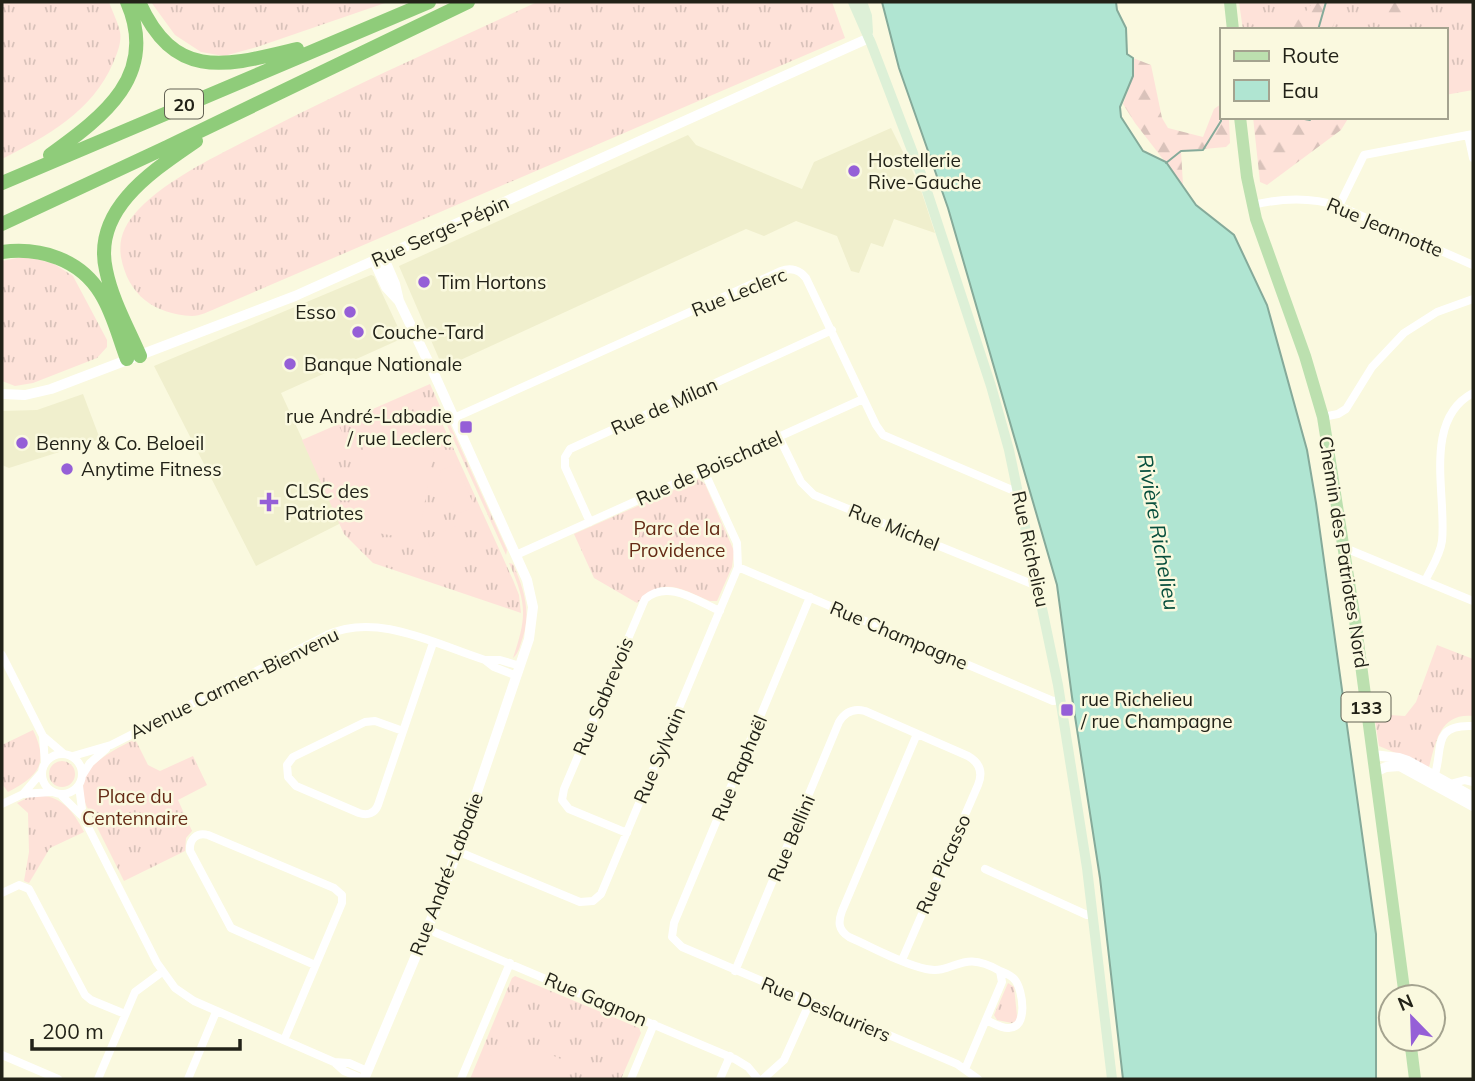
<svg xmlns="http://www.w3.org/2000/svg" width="1475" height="1081" font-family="Mulish,sans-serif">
	<defs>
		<pattern id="grass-tufts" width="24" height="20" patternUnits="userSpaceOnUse" patternTransform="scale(1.75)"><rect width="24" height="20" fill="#fee2d9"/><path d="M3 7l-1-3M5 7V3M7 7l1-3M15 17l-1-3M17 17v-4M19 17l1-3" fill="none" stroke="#d9c2ba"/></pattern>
		<pattern id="forest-firs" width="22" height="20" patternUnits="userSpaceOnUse" patternTransform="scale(1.75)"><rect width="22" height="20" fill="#fee2d9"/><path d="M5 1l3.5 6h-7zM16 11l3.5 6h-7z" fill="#d9c2ba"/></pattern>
	</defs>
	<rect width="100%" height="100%" fill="#faf9df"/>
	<path fill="#f0efcd" d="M891 128 919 184 935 233 894 219 883 247 871 243 859 273 851 271 837 236 796 221 764 236 746 229 443 368 399 266 688 135 696 145 802 189 814 162Z
		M371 275 374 276 403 338 281 393 341 523 256 566 154 366Z
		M83 394 100 439 9 468 2 465V411L37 410Z"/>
	<path fill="url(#grass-tufts)" d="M6 2H109C112 11 118 22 120 32 122 42 117 54 113 63 92 112 47 136 2 159V4Z
		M151 2H388L257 47 224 56 201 52 175 35Z
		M537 2H832L845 38 217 308C210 311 200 316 192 316 154 314 128 295 121 257 118 238 125 224 138 210 170 177 219 155 259 134 350 87 444 45 537 2Z
		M1239 2H1473V90L1445 95V30H1243Z
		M27 256 54 264 73 276 107 340V347L97 358 33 383 15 386 2 381V261Z
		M430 384 443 413 440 414 442 423 513 580 519 595 521 613 373 563 344 534 302 440Z
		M448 420 507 550 506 555 446 423Z
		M699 479 705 484 734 551 732 567 717 601H710C681 589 663 575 637 603L594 578 574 534Z
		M509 563 513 564C524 589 531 611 523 637 520 645 519 653 513 658 527 616 527 604 509 563Z
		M1437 645 1473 659V716C1440 713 1436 741 1429 767L1379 746 1374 714 1405 716 1416 702Z
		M33 730C49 763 39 776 8 792L2 784V745Z
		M135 739 148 765 160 771 193 756 207 785 178 800 192 831 186 838 185 851 124 881 86 805C72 768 109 753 135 739Z
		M49 774a13 13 0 1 1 26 0a13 13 0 1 1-26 0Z
		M33 795C60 794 73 810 84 832L50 848 29 883 24 881 29 852 28 813 17 803Z
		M515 976 639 1028 641 1033 621 1079H470L512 978Z
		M1008 983 1014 987 1017 1016 1016 1021 1012 1023 997 1020 994 1015Z"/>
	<path fill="url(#forest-firs)" d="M1313 2H1352L1337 15 1332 30H1277C1284 17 1290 15 1304 14Z
		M1357 2H1398L1403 10 1401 15 1393 16Z
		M1133 58 1151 65 1162 118 1168 128 1203 137 1214 109 1221 104V117H1229L1230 143 1226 147 1181 151 1183 185 1135 123 1123 104 1133 76Z
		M1253 117H1349L1341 130 1267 185 1260 182Z"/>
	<path fill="#fee2d9" d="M370 411 439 422 418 540 349 528Z
		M339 426 350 448 334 456 344 480 330 487 309 439Z
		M451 466 457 467 473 503 470 509 460 513 455 511 439 476 441 470Z
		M459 525 474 560 443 574 427 539Z
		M513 1046H531L563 1060 555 1079H473C481 1060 493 1051 513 1046Z"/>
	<path fill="#b0e5d2" stroke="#85aa9a" stroke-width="2" d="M882 2H1116L1117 10 1126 28 1127 54 1133 58V76L1120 107 1121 117 1143 151 1166 162 1196 205 1234 235 1267 305 1307 450 1316 503 1376 934V1079H1123L1100 878 1072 697 1057 585 948 208 899 68Z"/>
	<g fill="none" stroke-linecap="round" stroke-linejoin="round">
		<path stroke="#85aa9a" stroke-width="2" d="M1318 30 1326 2
			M1293 117 1310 120 1311 117
			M1166 163 1181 151 1203 150 1221 121V117"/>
		<path stroke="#fff" stroke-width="8" d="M1468 135 1473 158
			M1253 205C1282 198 1311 197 1339 206L1473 265
			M1339 206 1364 155 1473 134
			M1323 417 1338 414 1346 409 1372 367 1404 333 1437 312 1473 299
			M454 418 781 271C791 267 800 270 806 278L876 425 883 435 1012 490 1018 489
			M779 437 801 482 814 495 1032 584H1038
			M590 522 565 467V457L570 449 832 330
			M1345 548 1473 601
			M516 555 863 399
			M738 567 1053 701 1061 700
			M1425 581C1431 568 1440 556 1442 541 1447 496 1422 420 1473 393
			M810 597 674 923 672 937 682 947 957 1064 978 1079
			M2 655 43 736 64 754
			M485 660H500L520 666
			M403 731 375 721 365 722 293 757 287 765 288 777 296 786 359 813C368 816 375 813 378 805L433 643
			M917 734 842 911C838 922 838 930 849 937 872 947 902 964 926 969 956 975 960 948 1000 971L1002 982 965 1069
			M43 736 45 763
			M42 774a20 20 0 1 1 40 0a20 20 0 1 1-40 0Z
			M73 756 111 745 327 635C377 612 435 644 485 660L494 667 517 676
			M83 774 90 763 106 749
			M1433 780C1445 751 1429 724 1473 726
			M1450 784 1465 780 1473 782
			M79 786 83 817 157 963 175 988 194 1001 334 1062 344 1071 363 1079
			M23 794 42 772
			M61 795 81 815
			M2 804 23 794 51 792
			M627 833 569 809 562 800 564 789 645 599C668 579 697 601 720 611
			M457 851 580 902 593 901 601 894 738 567 737 543 704 471
			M985 869 1087 915H1093
			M2 893 19 885 29 889 85 995 91 1000 125 1014
			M427 929 735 1059 748 1067 758 1079
			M735 971 839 722C845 712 854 708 865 711L968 756C980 763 983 773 978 785L902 960
			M986 1020C993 1023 1001 1028 1008 1028 1029 1029 1023 990 1015 980 1011 975 1005 973 1000 971
			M284 1040 342 903V895L334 888 208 835C197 832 189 839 190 851L231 928 315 965
			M2 1055 58 1079
			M334 1062 349 1063 367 1071
			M98 1079 135 992 162 972
			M188 1079 216 1012
			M461 1079 510 963
			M631 1079 654 1024
			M720 1079 730 1056
			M763 1079 784 1060 810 1002"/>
		<path stroke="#fff" stroke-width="10" d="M374 261 386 287 399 301
			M2 394 25 395 51 389 295 296 869 38
			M1373 755 1399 758 1408 761 1473 797
			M1375 772 1386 767 1400 766 1473 806
			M364 1079 444 889 529 639 533 607 527 580 436 378 399 301 395 284 383 256"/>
		<path stroke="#ddf0d7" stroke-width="10" d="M853 2 871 43 924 182 991 386 1009 450 1058 685 1087 868 1112 1079
			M862 2 867 16 868 32"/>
		<path stroke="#bce0af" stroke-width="12" d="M1230 2 1233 30
			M1240 117 1247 177 1256 219 1305 356 1323 417 1356 627 1405 997
			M1410 1039 1415 1079"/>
		<path stroke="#8fcc7a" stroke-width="14" d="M139 2C175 82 226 66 297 49
			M50 155C104 116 159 75 127 2
			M2 183 429 2
			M2 224 167 147 468 2
			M2 252C40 247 80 259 101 294 113 313 119 338 127 359
			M140 356C128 328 112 300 106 270 92 209 154 170 196 141"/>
	</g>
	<g fill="#955fd7" stroke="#faf9df" stroke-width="2.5">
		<circle cx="854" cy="171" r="7"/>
		<circle cx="424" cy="282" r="7"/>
		<circle cx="350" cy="312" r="7"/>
		<circle cx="358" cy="332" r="7"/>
		<circle cx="290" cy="364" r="7"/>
		<rect x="459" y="420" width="14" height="14" rx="3.5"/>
		<circle cx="22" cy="443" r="7"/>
		<circle cx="67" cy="469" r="7"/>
		<path d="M265.5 491.5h7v7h7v7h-7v7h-7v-7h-7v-7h7z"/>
		<rect x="1060" y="703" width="14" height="14" rx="3.5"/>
	</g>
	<g text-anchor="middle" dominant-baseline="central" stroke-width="5" stroke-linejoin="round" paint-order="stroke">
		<g fill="#faf9df" stroke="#636254" stroke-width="2">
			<rect x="165" y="89.5" width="38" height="29" rx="5"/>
			<rect x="1341.5" y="692.5" width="49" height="29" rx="5"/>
		</g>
		<g font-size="18" font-weight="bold" fill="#222218">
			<text x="184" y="104">20</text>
			<text x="1366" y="707">133</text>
		</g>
		<g font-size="19" fill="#222218" stroke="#faf9df" text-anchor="start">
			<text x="868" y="160">Hostellerie<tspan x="868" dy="22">Rive-Gauche</tspan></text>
			<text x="438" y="282">Tim Hortons</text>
			<text x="336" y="312" text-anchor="end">Esso</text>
			<text x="372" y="332">Couche-Tard</text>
			<text x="304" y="364">Banque Nationale</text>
			<text x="452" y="416" text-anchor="end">rue André-Labadie<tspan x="452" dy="22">/ rue Leclerc</tspan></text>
			<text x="36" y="443">Benny &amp; Co. Beloeil</text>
			<text x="81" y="469">Anytime Fitness</text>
			<text x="285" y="491">CLSC des<tspan x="285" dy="22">Patriotes</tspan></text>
			<text x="1081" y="699">rue Richelieu<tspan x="1081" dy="22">/ rue Champagne</tspan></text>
		</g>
		<g font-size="19" fill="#222218" stroke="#faf9df">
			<text transform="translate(1385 227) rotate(23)">Rue Jeannotte</text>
			<text transform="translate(440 231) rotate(-24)">Rue Serge-Pépin</text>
			<text transform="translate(739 292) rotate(-22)">Rue Leclerc</text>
			<text transform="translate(664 406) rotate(-24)">Rue de Milan</text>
			<text transform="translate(709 468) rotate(-24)">Rue de Boischatel</text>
			<text transform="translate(894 527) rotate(22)">Rue Michel</text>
			<text transform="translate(1031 549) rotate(78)">Rue Richelieu</text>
			<text transform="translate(1344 552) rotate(81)">Chemin des Patriotes Nord</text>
			<text transform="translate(899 635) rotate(23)">Rue Champagne</text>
			<text transform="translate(234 683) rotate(-26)">Avenue Carmen-Bienvenu</text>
			<text transform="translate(603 696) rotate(-67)">Rue Sabrevois</text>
			<text transform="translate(659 755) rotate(-67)">Rue Sylvain</text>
			<text transform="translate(739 768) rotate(-67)">Rue Raphaël</text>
			<text transform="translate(791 838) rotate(-67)">Rue Bellini</text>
			<text transform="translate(943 864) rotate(-66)">Rue Picasso</text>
			<text transform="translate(446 874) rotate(-69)">Rue André-Labadie</text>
			<text transform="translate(596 999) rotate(23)">Rue Gagnon</text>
			<text transform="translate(826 1009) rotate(23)">Rue Deslauriers</text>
		</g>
		<g font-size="19" fill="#652b16" stroke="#faf9df">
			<text x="677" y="528">Parc de la<tspan x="677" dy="22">Providence</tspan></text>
			<text x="135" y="796">Place du<tspan x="135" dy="22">Centennaire</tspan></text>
		</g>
		<g font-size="21" font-style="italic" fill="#074f3d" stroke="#faf9df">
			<text transform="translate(1159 532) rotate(80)">Rivière Richelieu</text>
		</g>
	</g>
	<rect width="1475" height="1081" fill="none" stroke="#222218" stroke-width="7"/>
	<rect x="1220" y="28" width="228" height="91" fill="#faf9df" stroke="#a4a38f" stroke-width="2"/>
	<rect x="1234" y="51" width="35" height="10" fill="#bce0af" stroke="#a4a38f" stroke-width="2"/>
	<text x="1282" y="63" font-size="21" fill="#222218">Route</text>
	<rect x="1234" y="80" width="35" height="21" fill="#b0e5d2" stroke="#a4a38f" stroke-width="2"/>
	<text x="1282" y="98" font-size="21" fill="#222218">Eau</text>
	<g transform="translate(1412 1018) rotate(337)"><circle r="33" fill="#faf9df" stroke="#a4a38f" stroke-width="2"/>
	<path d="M0-5L12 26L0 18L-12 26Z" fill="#955fd7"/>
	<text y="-10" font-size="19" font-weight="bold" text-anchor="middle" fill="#222218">N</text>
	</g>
	<path d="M32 1039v10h208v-10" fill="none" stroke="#222218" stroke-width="3.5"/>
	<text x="42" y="1039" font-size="21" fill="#222218" stroke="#faf9df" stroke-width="5" paint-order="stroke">200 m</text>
</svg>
